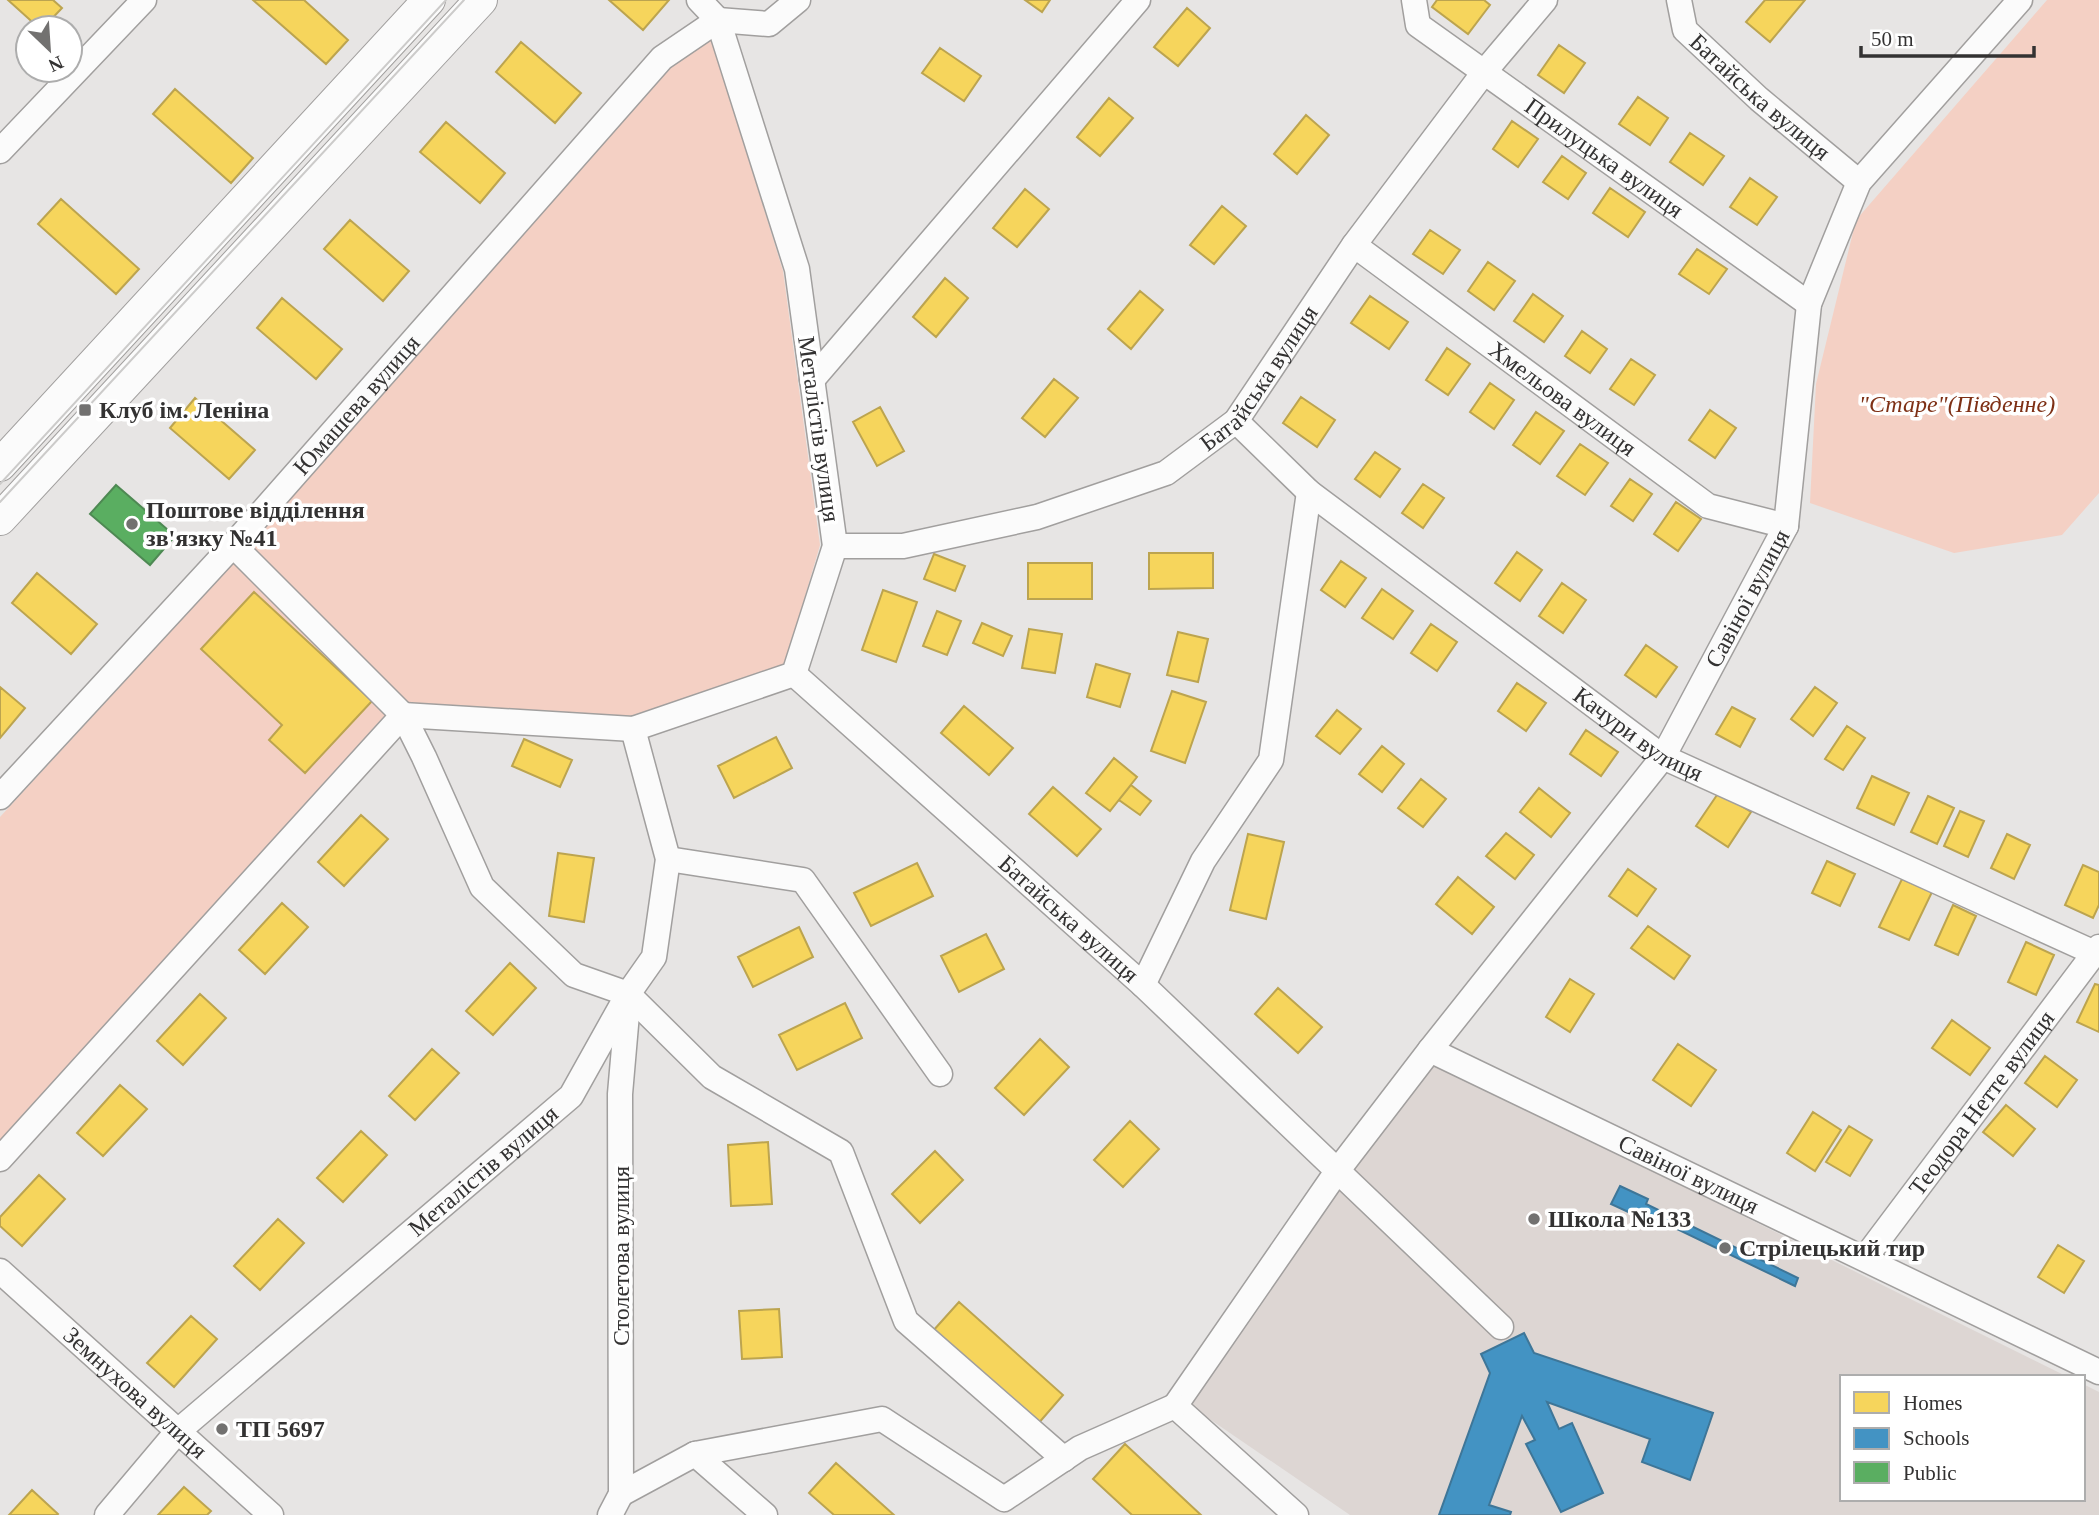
<svg xmlns="http://www.w3.org/2000/svg" width="2099" height="1515" font-family="'Times New Roman',serif">
	<rect width="100%" height="100%" fill="#e7e5e4"/>
	<path fill="#ddd6d3" d="M1430 1061 2068 1377H1842V1499H2083V1384L2099 1392V1515H1350L1189 1405Z"/>
	<path fill="#f4d0c4" d="M2047 0H2099V493L2062 535 1954 553 1810 503 1816 384 1856 220Z
		M712 39 783 271 820 545 785 665 630 716 395 704 0 1146V817L242 554 667 69Z"/>
	<path fill="#f6d55c" stroke="#bca44f" stroke-width="2" d="M8 0H53L62 8 43 28H39Z
		M253 0H304L348 40 326 64Z
		M609 0H669L643 30Z
		M1025 0H1050L1042 12Z
		M1437 0H1484L1490 5 1468 34 1432 7Z
		M1765 0H1805L1770 42 1746 22Z
		M1187 8 1210 28 1178 66 1154 47Z
		M521 42 581 93 555 123 496 72Z
		M1559 45 1585 63 1564 93 1538 75Z
		M940 48 981 76 964 101 922 73Z
		M175 89 253 158 231 183 153 114Z
		M1638 97 1668 118 1650 145 1619 124Z
		M1109 98 1133 118 1100 156 1077 137Z
		M1306 115 1329 135 1297 174 1274 154Z
		M1512 121 1538 139 1518 167 1493 149Z
		M446 122 505 173 480 203 420 152Z
		M1690 133 1724 156 1703 185 1670 162Z
		M1562 156 1586 173 1568 199 1543 182Z
		M1750 178 1777 197 1757 225 1730 207Z
		M1610 188 1645 212 1628 237 1593 213Z
		M1025 189 1049 209 1017 247 993 228Z
		M61 199 139 269 116 294 38 224Z
		M1222 206 1246 226 1214 264 1190 245Z
		M350 220 409 271 383 301 324 249Z
		M1430 230 1460 250 1443 274 1413 254Z
		M1697 249 1727 269 1709 294 1679 274Z
		M1488 262 1515 281 1494 310 1468 291Z
		M945 278 968 298 936 337 913 317Z
		M1140 291 1163 310 1131 349 1108 329Z
		M1533 294 1563 316 1544 342 1514 321Z
		M1370 296 1408 322 1389 349 1351 323Z
		M282 298 342 349 316 379 257 328Z
		M1582 331 1607 349 1590 373 1565 356Z
		M1447 348 1470 364 1448 395 1426 380Z
		M1631 359 1655 375 1634 405 1610 389Z
		M1054 379 1078 398 1045 437 1022 418Z
		M1490 383 1514 400 1494 429 1470 412Z
		M1301 397 1335 420 1317 447 1283 423Z
		M195 398 255 450 229 479 170 428Z
		M880 407 904 451 877 466 853 422Z
		M1710 410 1736 428 1715 458 1689 440Z
		M1536 412 1564 431 1540 464 1513 445Z
		M1580 444 1608 463 1585 495 1557 476Z
		M1375 452 1400 469 1380 497 1355 479Z
		M1630 479 1652 494 1633 521 1611 506Z
		M1423 484 1444 498 1423 528 1402 513Z
		M1676 502 1701 519 1678 551 1654 534Z
		M1517 552 1542 570 1520 601 1495 583Z
		M1149 553H1213V588L1149 589Z
		M934 554 965 566 955 591 924 579Z
		M1341 561 1366 578 1345 607 1321 590Z
		M1028 563H1092V599H1028Z
		M37 573 97 624 71 654 12 603Z
		M1562 583 1586 600 1563 633 1539 616Z
		M1382 589 1413 611 1393 639 1362 618Z
		M883 590 917 602 896 662 862 650Z
		M254 592 372 701 305 773 269 740 282 725 201 649Z
		M937 611 961 621 947 655 923 646Z
		M982 623 1012 636 1003 656 973 643Z
		M1431 624 1457 642 1437 671 1411 653Z
		M1029 629 1062 634 1055 673 1022 668Z
		M1178 632 1208 639 1198 682 1167 675Z
		M1646 645 1677 667 1656 697 1625 675Z
		M1096 664 1130 674 1120 707 1087 697Z
		M1517 683 1546 703 1526 731 1498 711Z
		M0 687 25 708 0 738Z
		M1815 687 1837 703 1813 736 1791 719Z
		M1172 691 1206 702 1185 763 1151 751Z
		M964 706 1013 748 989 775 941 733Z
		M1732 707 1755 719 1740 747 1716 734Z
		M1337 710 1361 729 1340 754 1316 736Z
		M1847 726 1865 738 1843 770 1825 759Z
		M1586 730 1618 752 1601 776 1570 754Z
		M776 737 792 768 734 798 718 766Z
		M524 739 572 760 560 787 512 766Z
		M1382 746 1404 764 1382 792 1359 774Z
		M1114 758 1137 777 1110 811 1086 793Z
		M1872 776 1909 793 1894 825 1857 808Z
		M1421 779 1446 799 1423 827 1398 808Z
		M1131 785 1151 801 1140 815 1119 800Z
		M1053 787 1101 829 1077 856 1029 814Z
		M1539 788 1570 813 1551 837 1520 812Z
		M1719 792 1751 812 1728 847 1696 826Z
		M1928 796 1954 808 1937 844 1911 832Z
		M1960 811 1984 821 1968 857 1944 846Z
		M361 815 388 839 344 886 318 862Z
		M1506 833 1534 855 1515 879 1486 856Z
		M1248 834 1284 842 1266 919 1230 910Z
		M2007 834 2030 845 2014 879 1991 868Z
		M558 853 594 858 584 922 549 916Z
		M1827 861 1855 874 1840 906 1812 893Z
		M917 863 933 896 871 926 854 893Z
		M2083 865 2099 872V905L2093 918 2065 905Z
		M1628 869 1656 889 1637 916 1609 896Z
		M1458 877 1494 907 1472 934 1436 904Z
		M1902 879 1932 892 1909 940 1879 927Z
		M282 903 308 927 265 974 239 950Z
		M1953 905 1976 916 1958 955 1935 945Z
		M1648 926 1690 956 1674 979 1631 948Z
		M799 927 813 957 753 987 738 957Z
		M986 934 1004 969 959 992 941 956Z
		M2026 942 2054 955 2036 995 2008 982Z
		M510 963 536 988 493 1035 466 1011Z
		M1570 979 1594 994 1570 1032 1546 1017Z
		M2095 984 2099 985V1032L2077 1022Z
		M1278 988 1322 1027 1298 1053 1255 1014Z
		M200 994 226 1018 183 1065 157 1041Z
		M845 1003 862 1038 797 1070 779 1035Z
		M1952 1020 1990 1048 1970 1075 1932 1048Z
		M1040 1039 1069 1067 1024 1115 995 1088Z
		M1678 1044 1716 1070 1691 1106 1653 1080Z
		M432 1049 459 1073 415 1120 389 1096Z
		M2045 1056 2077 1080 2057 1107 2025 1083Z
		M120 1085 147 1109 103 1156 77 1133Z
		M2006 1105 2035 1129 2013 1156 1983 1132Z
		M1813 1112 1841 1130 1815 1171 1787 1153Z
		M1130 1121 1159 1149 1123 1187 1094 1160Z
		M1849 1126 1872 1140 1850 1176 1826 1162Z
		M361 1131 387 1155 343 1202 317 1178Z
		M768 1142 772 1204 731 1206 728 1145Z
		M935 1151 963 1180 920 1223 892 1194Z
		M39 1175 65 1199 22 1246 0 1226V1217Z
		M278 1219 304 1243 260 1290 234 1266Z
		M2058 1245 2084 1261 2064 1293 2038 1277Z
		M959 1302 1063 1395 1037 1425 932 1332Z
		M779 1309 782 1357 742 1359 739 1311Z
		M191 1316 217 1339 174 1387 147 1363Z
		M1125 1444 1201 1515H1132L1093 1479Z
		M836 1463 894 1515H834L809 1493Z
		M184 1487 211 1511 207 1515H158Z
		M32 1490 58 1514 57 1515H9Z"/>
	<path fill="#4393c3" stroke="#3e7698" stroke-width="2" d="M1620 1186 1648 1199 1646 1204 1798 1278 1795 1286 1642 1212 1639 1217 1611 1204Z
		M1524 1333 1534 1353 1713 1413 1690 1480 1642 1462 1650 1439 1547 1402 1559 1429 1572 1423 1603 1493 1561 1512 1526 1444 1535 1440 1522 1416 1489 1505 1511 1512 1510 1515H1439L1490 1373 1481 1354Z"/>
	<path fill="#5aae61" stroke="#4e8953" stroke-width="2" d="M116 485 175 536 150 565 90 514Z"/>
	<g fill="none" stroke-linecap="round" stroke-linejoin="round">
		<defs>
			<g id="minor">
				<path id="s1" d="M1414 0 1418 25 1809 304"/>
				<path id="s2" d="M1679 0 1685 30 1759 99 1859 182"/>
				<path d="M718 20 769 24 798 0"/>
				<path d="M0 151 144 0"/>
				<path id="s3" d="M1354 245 1708 506 1786 526"/>
				<path d="M812 380 1138 0"/>
				<path id="s4" d="M1236 421 1309 492 1663 757 2099 955"/>
				<path d="M233 545 403 715 424 757 482 887 574 975 628 994 712 1077 841 1152 906 1321 1064 1459"/>
				<path id="s5" d="M835 546H903L1037 517 1166 473 1236 421 1354 245 1485 71 1545 0"/>
				<path id="s6" d="M794 674 1143 985 1501 1327"/>
				<path id="s7" d="M0 797 233 545 662 58 718 20"/>
				<path d="M668 859 803 880 940 1074"/>
				<path d="M1143 985 1203 861 1271 760 1309 492"/>
				<path id="s8" d="M1430 1050 2099 1372"/>
				<path d="M0 1159 403 715 633 729 794 674 835 546 797 269 718 20 699 0"/>
				<path id="s9" d="M1865 1258 2099 947"/>
				<path id="s10" d="M0 1271 271 1515"/>
				<path id="s11" d="M1175 1406 1338 1170 1430 1050 1663 757 1786 526 1809 304 1859 182 2020 0"/>
				<path d="M1175 1406 1296 1515"/>
				<path d="M695 1454 882 1419 1004 1499 1080 1448 1175 1406"/>
				<path d="M621 1494 695 1454 765 1515"/>
				<path id="s12" d="M107 1515 177 1432 571 1096 628 994 654 957 668 859 633 729"/>
				<path d="M610 1515 621 1494 620 1094 628 1002"/>
			</g>
			<path id="major" d="M0 465 429 0
				M0 519 481 0"/>
		</defs>
		<use href="#minor" stroke="#a19f9e" stroke-width="27"/>
		<use href="#major" stroke="#a19f9e" stroke-width="34"/>
		<use href="#minor" stroke="#fbfbfb" stroke-width="24"/>
		<use href="#major" stroke="#fbfbfb" stroke-width="32"/>
		<path stroke="#cccbca" stroke-width="2" d="M0 484 446 0
			M0 502 464 0"/>
	</g>
	<g fill="#727170" stroke="#fff" stroke-width="2.5">
		<rect x="78" y="403" width="14" height="14" rx="3.5"/>
		<circle cx="132" cy="524" r="7"/>
		<circle cx="1534" cy="1219" r="7"/>
		<circle cx="1725" cy="1248" r="7"/>
		<circle cx="222" cy="1429" r="7"/>
	</g>
	<g text-anchor="middle" dominant-baseline="central" stroke-width="7" stroke-linejoin="round" paint-order="stroke">
		<g font-size="24" fill="#333232" stroke="#fff">
			<text stroke="none"><textPath href="#s2" startOffset="131">Батайська вулиця</textPath></text>
			<text stroke="none"><textPath href="#s1" startOffset="254">Прилуцька вулиця</textPath></text>
			<text stroke="none"><textPath href="#s5" startOffset="476">Батайська вулиця</textPath></text>
			<text stroke="none"><textPath href="#s3" startOffset="259">Хмельова вулиця</textPath></text>
			<text stroke="none"><textPath href="#s7" startOffset="530">Юмашева вулиця</textPath></text>
			<text transform="translate(819 429) rotate(82)">Металістів вулиця</text>
			<text stroke="none"><textPath href="#s11" startOffset="992">Савіної вулиця</textPath></text>
			<text stroke="none"><textPath href="#s4" startOffset="511">Качури вулиця</textPath></text>
			<text stroke="none"><textPath href="#s6" startOffset="368">Батайська вулиця</textPath></text>
			<text stroke="none"><textPath href="#s9" startOffset="194">Теодора Нетте вулиця</textPath></text>
			<text stroke="none"><textPath href="#s12" startOffset="511">Металістів вулиця</textPath></text>
			<text stroke="none"><textPath href="#s8" startOffset="287">Савіної вулиця</textPath></text>
			<text transform="translate(621 1256) rotate(-90)">Столетова вулиця</text>
			<text stroke="none"><textPath href="#s10" startOffset="182">Земнухова вулиця</textPath></text>
		</g>
		<g font-size="24" font-style="italic" fill="#7e3015" stroke="#fff">
			<text x="1957" y="404">"Старе"(Південне)</text>
		</g>
		<g font-size="24" font-weight="bold" fill="#333232" stroke="#fff" text-anchor="start">
			<text x="99" y="410">Клуб ім. Леніна</text>
			<text x="146" y="510">Поштове відділення<tspan x="146" dy="28">зв'язку №41</tspan></text>
			<text x="1548" y="1219">Школа №133</text>
			<text x="1739" y="1248">Стрілецький тир</text>
			<text x="236" y="1429">ТП 5697</text>
		</g>
	</g>
	<rect x="1840" y="1375" width="245" height="126" fill="#ffffff" stroke="#adadad" stroke-width="2"/>
	<rect x="1854" y="1392" width="35" height="21" fill="#f6d55c" stroke="#adadad" stroke-width="2"/>
	<text x="1903" y="1410" font-size="21" fill="#333232">Homes</text>
	<rect x="1854" y="1428" width="35" height="21" fill="#4393c3" stroke="#adadad" stroke-width="2"/>
	<text x="1903" y="1445" font-size="21" fill="#333232">Schools</text>
	<rect x="1854" y="1462" width="35" height="21" fill="#5aae61" stroke="#adadad" stroke-width="2"/>
	<text x="1903" y="1480" font-size="21" fill="#333232">Public</text>
	<g transform="translate(49 49) rotate(155)"><circle r="33" fill="#ffffff" stroke="#adadad" stroke-width="2"/>
	<path d="M0-5L12 26L0 18L-12 26Z" fill="#727170"/>
	<text y="-10" font-size="19" font-weight="bold" text-anchor="middle" fill="#333232">N</text>
	</g>
	<path d="M1861 46v10h173v-10" fill="none" stroke="#333232" stroke-width="3.5"/>
	<text x="1871" y="46" font-size="21" fill="#333232" stroke="#ffffff" stroke-width="5" paint-order="stroke">50 m</text>
</svg>
